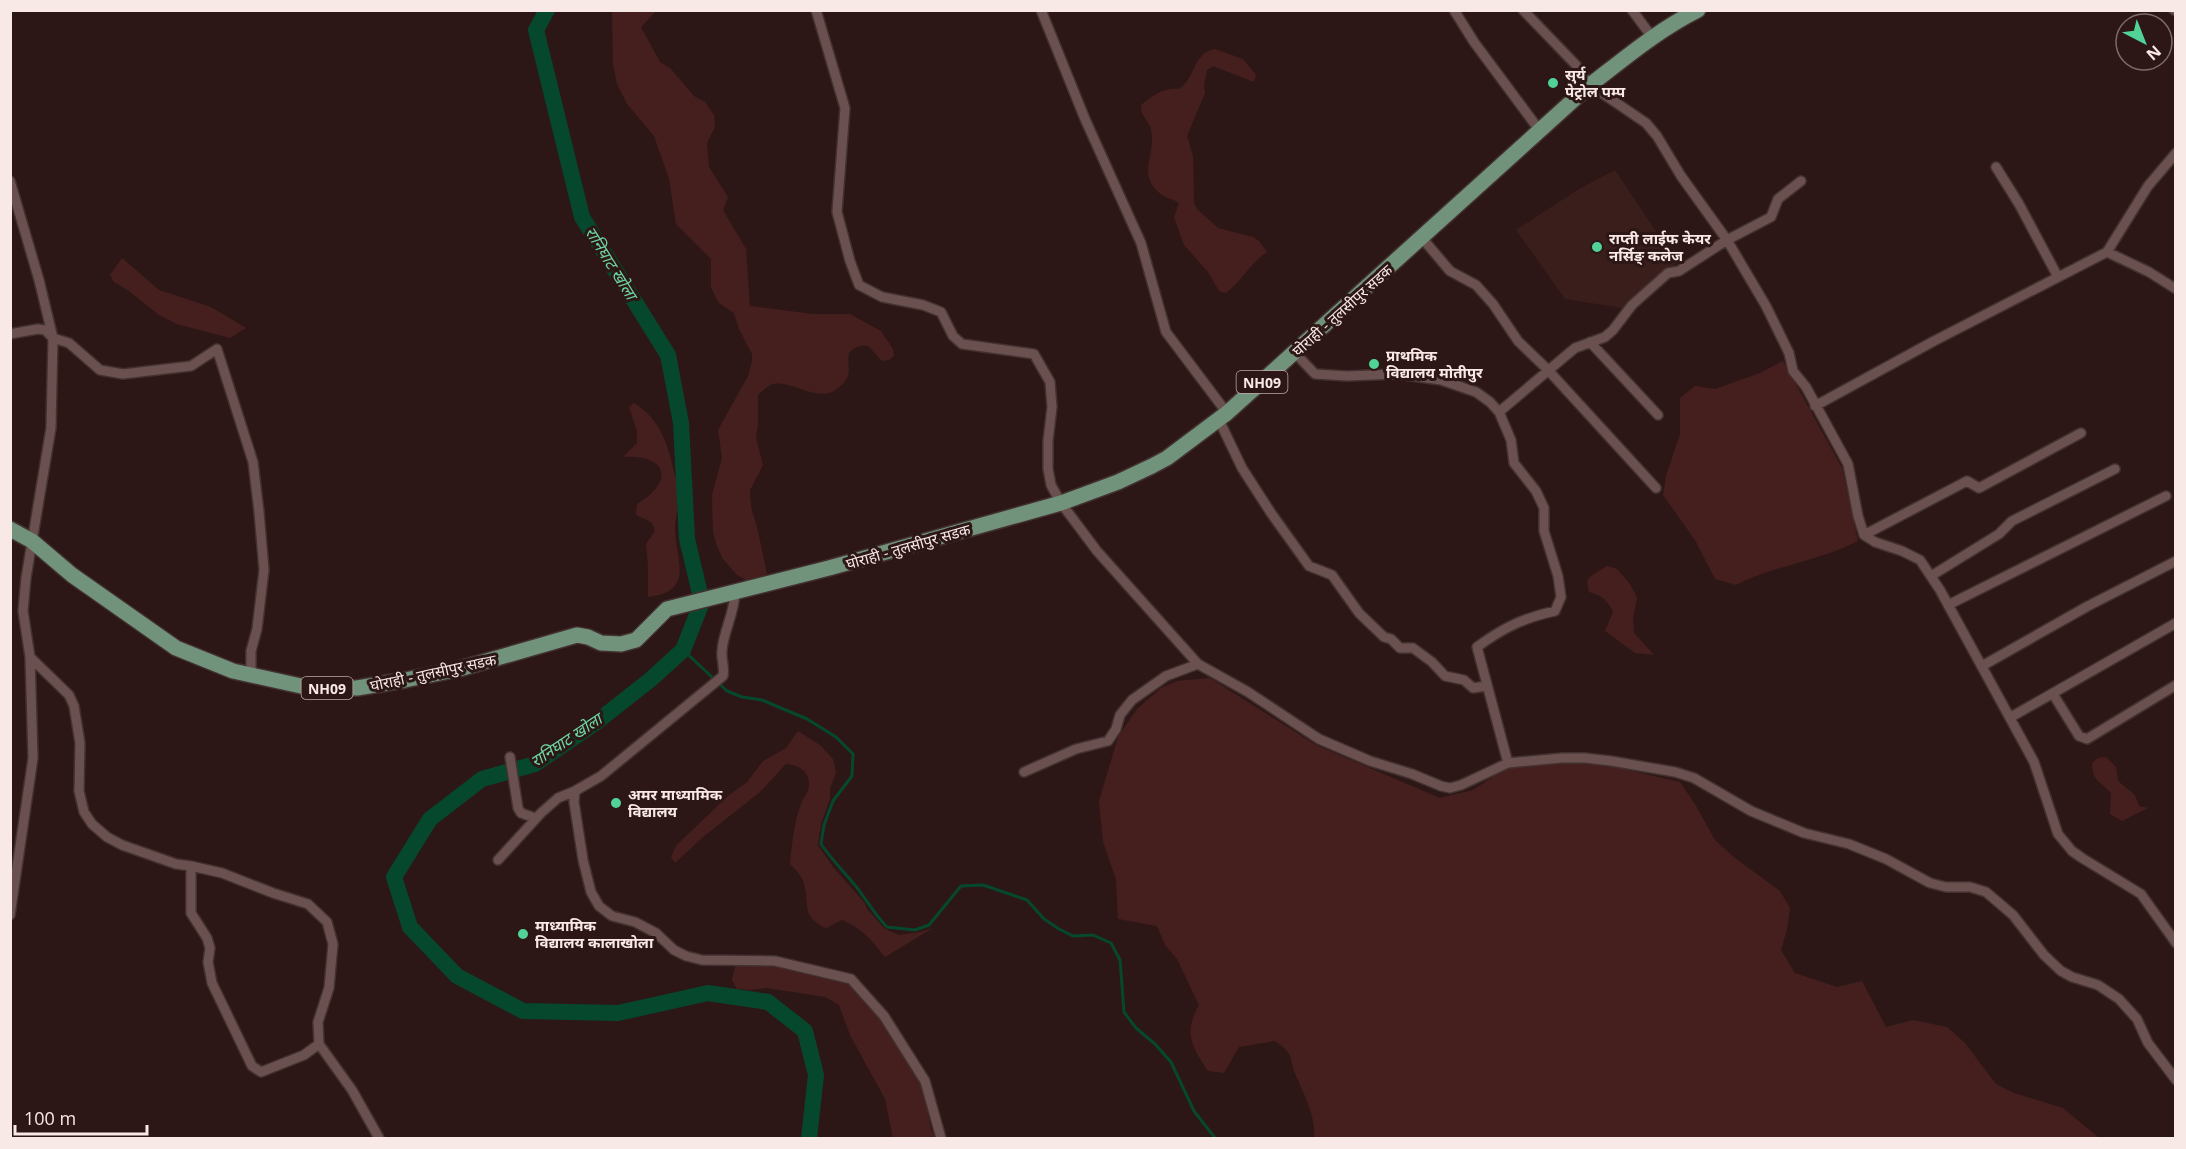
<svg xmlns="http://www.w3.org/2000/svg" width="2186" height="1149" font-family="'Open Sans','Noto Sans Devanagari',sans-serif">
	<rect width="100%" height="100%" fill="#2d1716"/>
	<path fill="#3a1e1c" d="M1615 170 1677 263 1622 308 1565 299 1516 230 1579 189Z"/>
	<path fill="#451f1e" d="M612 11H656L641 27 660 62 670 68 694 96 705 102 714 115 715 127 707 143 709 167 728 197 723 210 746 249 750 306 813 314H850L881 331 893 349 894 356 889 360 882 361 868 346C859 345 855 347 849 353 847 361 850 369 848 376 846 381 843 384 839 387 820 406 791 379 773 384 767 385 763 391 758 395V424L756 438 763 465 750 490V497L752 511 758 531 767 574 750 582 737 575 723 559 717 546 713 532 712 495 722 458 718 430 748 376 752 361V354L739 329 734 313 719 303 711 288V259L676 224 669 179 654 136 627 104 617 84 613 64Z
		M1215 49 1243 59 1256 75 1254 82 1213 66 1207 70 1204 85 1205 93 1187 136 1193 156 1194 203 1197 209 1218 228 1253 237 1259 241 1267 252C1250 263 1242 281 1226 293L1219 291 1208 272 1184 245 1174 217 1179 203C1174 199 1168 199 1162 195 1135 175 1157 155 1151 130 1149 120 1140 116 1141 105 1152 96 1164 87 1179 89 1196 78 1193 52 1215 49Z
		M122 258 159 290 211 307 246 328 230 338 177 324 159 315 129 291 114 282 110 275Z
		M1783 361 1842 468 1858 541C1820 561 1775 565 1736 585L1715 579 1695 540 1663 495 1666 476 1680 434V398L1695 386 1715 389 1760 373Z
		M634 403C660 419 668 444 674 472 676 479 679 487 679 494 680 505 675 516 675 526 675 559 696 592 648 597V566L646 544 655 531C653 518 643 521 636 514L637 504C675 482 668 454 623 457L637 443V431L629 407Z
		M1607 566 1617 569 1630 584 1637 598 1633 618 1634 633 1654 655 1635 653 1605 631 1613 612C1608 600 1601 595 1589 592L1587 581 1591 576Z
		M1210 678 1316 745 1440 798 1473 790 1506 768 1542 763 1602 764 1680 782 1695 804 1715 840 1735 858 1780 891 1790 908 1787 929 1781 950 1795 973 1837 987 1862 981 1886 1027 1913 1020 1947 1027 1965 1043 1996 1084 2014 1093 2063 1108 2099 1138H1314C1316 1115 1303 1093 1294 1071 1292 1066 1292 1059 1289 1054 1286 1048 1280 1045 1275 1041L1239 1047 1224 1073 1208 1071C1192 1047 1183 1033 1199 1005L1177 959 1165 945 1157 926 1118 919 1116 879 1103 842 1099 801 1118 737 1137 709 1161 688 1177 681Z
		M798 731 820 745 833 759 836 772 830 789V799L821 824 818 845 833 867 864 902 868 910 885 929 899 935 920 932 933 928 885 957C871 939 863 929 842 920L826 928C801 917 810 906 804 884 802 876 796 870 790 864 792 844 794 822 801 804 805 794 812 789 808 778 805 768 796 765 786 764L760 792 703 837 675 863 671 857 676 846 685 837 728 796 747 782 763 761 786 748Z
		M2106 757 2116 767 2118 781 2135 795 2139 806 2148 808 2122 821 2110 814 2111 793C2100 781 2092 781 2092 763L2098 758Z
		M740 963 770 965 839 980 850 984 869 1003 922 1085 931 1129 935 1138H893L885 1099 850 1035 839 1005 825 997 767 988 749 990 737 989 732 980 735 967Z"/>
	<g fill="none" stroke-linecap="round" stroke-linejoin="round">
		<path stroke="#05482d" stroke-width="3" d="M683 650 727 691 742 697 762 700 807 719 836 737 853 754 852 776 833 801 824 825 821 844C832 860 846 874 858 889 868 902 875 915 887 927L915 930 929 925 961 886 983 885 1027 900 1044 919 1059 929 1073 936 1093 935 1111 943 1120 960 1124 1012 1136 1028 1155 1044 1171 1062 1194 1111 1215 1138"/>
		<path stroke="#05482d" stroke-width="16" d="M547 10 536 30 582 217 668 355 681 423 687 539 702 602 683 650 650 680 594 724 535 764 482 779 430 819 394 877 410 927 457 976 523 1011 618 1013 708 993 768 1002 805 1031 816 1075 809 1138"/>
		<defs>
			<path id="street" d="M816 10 845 108 837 212 850 261 859 285 882 297 923 305 941 312 953 336 962 344 1034 354 1050 382 1052 407 1048 441V469L1051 485 1061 503 1097 551 1198 664 1248 692 1319 739 1370 761 1412 774 1441 786 1450 788 1461 785 1508 763 1562 758H1585L1611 761 1675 772 1694 778 1751 811 1804 833 1849 844 1886 859 1930 883 1946 887H1970L1986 892 2013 915 2044 955 2061 971 2072 977 2098 985 2119 999 2137 1019 2148 1043 2176 1080
				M1041 10 1085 119 1141 243 1166 332 1227 413
				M1454 10 1474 42 1540 131
				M1523 10 1576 65 1590 85 1646 123 1657 136 1681 176 1727 240 1766 306 1789 353 1793 371 1806 387 1848 464 1858 516 1864 535 1875 542 1902 551 1920 560 1940 590 2034 762 2058 834 2072 851 2082 858 2141 894 2176 943
				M1632 10 1652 37
				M2174 10 2176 11
				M1996 167 2019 204 2058 277
				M10 181 39 280 53 338 51 428 26 578 23 611 30 657 33 758 10 915
				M1422 238 1450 271 1476 285 1493 304 1518 341 1548 370 1656 488
				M2107 252 2148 186 2176 153
				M10 334 38 329 45 330 53 338 69 343 100 370 123 374 191 366 217 349 253 462 259 512 264 570 257 629 251 651V675
				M1590 342 1658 415
				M1295 353 1315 374 1347 376 1397 374 1441 380 1476 392 1490 402 1499 412 1511 440 1514 463 1536 491 1544 508V531L1558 576 1561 597 1555 611C1523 618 1503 628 1477 647L1508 763
				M1815 406 1934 341 2107 252 2149 272 2176 289
				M1499 412 1575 348 1605 337 1613 330 1632 305 1668 273 1679 271 1727 240 1771 217 1778 199 1801 181
				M1219 420 1242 468 1271 513 1309 566 1332 575 1359 613 1384 637 1391 639 1400 648H1413L1432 662 1445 676 1464 680 1473 688 1486 686
				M1864 535 1967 481 1979 488 2081 433
				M1931 576 1999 534 2012 521 2115 469
				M735 593C734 615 723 632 722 651 721 660 725 667 723 676L623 758 601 776 575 791 574 802 583 860 591 892 599 906 612 916 635 922 656 933 674 950 686 956 702 960 775 961 851 979 884 1016 925 1081 941 1138
				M1948 605 2166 496
				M30 657 69 695 74 706 80 743 79 791 84 812 92 824 107 837 122 845 176 864 191 866 222 873 273 893 308 904 327 922 333 944 329 988 318 1022 319 1044 352 1090 379 1138
				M1982 666 2088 606 2176 561
				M2053 694 2079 736 2087 739 2176 685
				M2011 717 2176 623
				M510 757 518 808 521 813 535 818
				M1024 772 1076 749 1108 741 1116 729 1120 715 1132 700 1166 676 1198 664
				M498 860 541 813 558 798 575 791
				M191 866V913L207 938 210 948 208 962 212 983 252 1066 261 1072 304 1055 319 1044"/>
			<path id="primary" d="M10 529 32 541 72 575 176 648 233 671 310 688H357L405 680 459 669 577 635 588 637 601 643 621 644 636 640 667 609 829 568 1061 503 1118 482 1152 466 1167 458 1227 413 1590 85C1625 58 1658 30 1698 10"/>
		</defs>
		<use href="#street" stroke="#423130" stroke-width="12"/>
		<use href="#primary" stroke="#423130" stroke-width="18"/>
		<use href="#street" stroke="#6a514f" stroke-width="9"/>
		<use href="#primary" stroke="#71927b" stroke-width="15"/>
	</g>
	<g fill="#51d398" stroke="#2d1716" stroke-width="2">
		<circle cx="1553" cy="83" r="6"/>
		<circle cx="1597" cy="247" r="6"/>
		<circle cx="1374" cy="364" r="6"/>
		<circle cx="616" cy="803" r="6"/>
		<circle cx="523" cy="934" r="6"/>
	</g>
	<g text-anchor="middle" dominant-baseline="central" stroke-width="6" stroke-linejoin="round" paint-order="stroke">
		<g fill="#2d1716" stroke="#bba9a8" stroke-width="1.5">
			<rect x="1236.5" y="371" width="51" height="22" rx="4.5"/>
			<rect x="301.5" y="677" width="51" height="22" rx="4.5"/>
		</g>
		<g font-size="14" font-weight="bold" fill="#f8e8e6">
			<text x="1262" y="382">NH09</text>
			<text x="327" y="688">NH09</text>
		</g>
		<g font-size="15" font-weight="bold" fill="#f8e8e6" stroke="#2d1716" text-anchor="start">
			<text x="1565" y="74">सुर्य<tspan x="1565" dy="17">पेट्रोल पम्प</tspan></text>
			<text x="1609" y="238">राप्ती लाईफ केयर<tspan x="1609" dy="17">नर्सिङ् कलेज</tspan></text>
			<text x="1386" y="355">प्राथमिक<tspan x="1386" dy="17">विद्यालय मोतीपुर</tspan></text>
			<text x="628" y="794">अमर माध्यामिक<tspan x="628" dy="17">विद्यालय</tspan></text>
			<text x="535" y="925">माध्यामिक<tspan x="535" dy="17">विद्यालय कालाखोला</tspan></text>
		</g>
		<g font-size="15" fill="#f8e8e6" stroke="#2d1716">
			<text transform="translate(1342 310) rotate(-42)">घोराही - तुलसीपुर सडक</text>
			<text transform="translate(908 546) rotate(-16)">घोराही - तुलसीपुर सडक</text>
			<text transform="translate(433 672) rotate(-12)">घोराही - तुलसीपुर सडक</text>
		</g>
		<g font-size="16" font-style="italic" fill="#6ed9a4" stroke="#2d1716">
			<text transform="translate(611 263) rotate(58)">रानिघाट खोला</text>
			<text transform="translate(566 740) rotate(-34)">रानिघाट खोला</text>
		</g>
	</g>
	<rect width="2186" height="1149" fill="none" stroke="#f8e8e6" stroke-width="24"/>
	<g transform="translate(2144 42) rotate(138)"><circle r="28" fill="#2d1716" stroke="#7e6b69" stroke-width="1.5"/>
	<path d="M0-4.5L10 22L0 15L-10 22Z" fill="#51d398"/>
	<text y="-9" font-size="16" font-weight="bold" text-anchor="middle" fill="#f8e8e6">N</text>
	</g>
	<path d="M15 1125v9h132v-9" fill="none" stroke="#f8e8e6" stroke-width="3"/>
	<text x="24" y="1125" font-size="18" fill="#f8e8e6" stroke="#2d1716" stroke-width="4.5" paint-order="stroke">100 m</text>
</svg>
